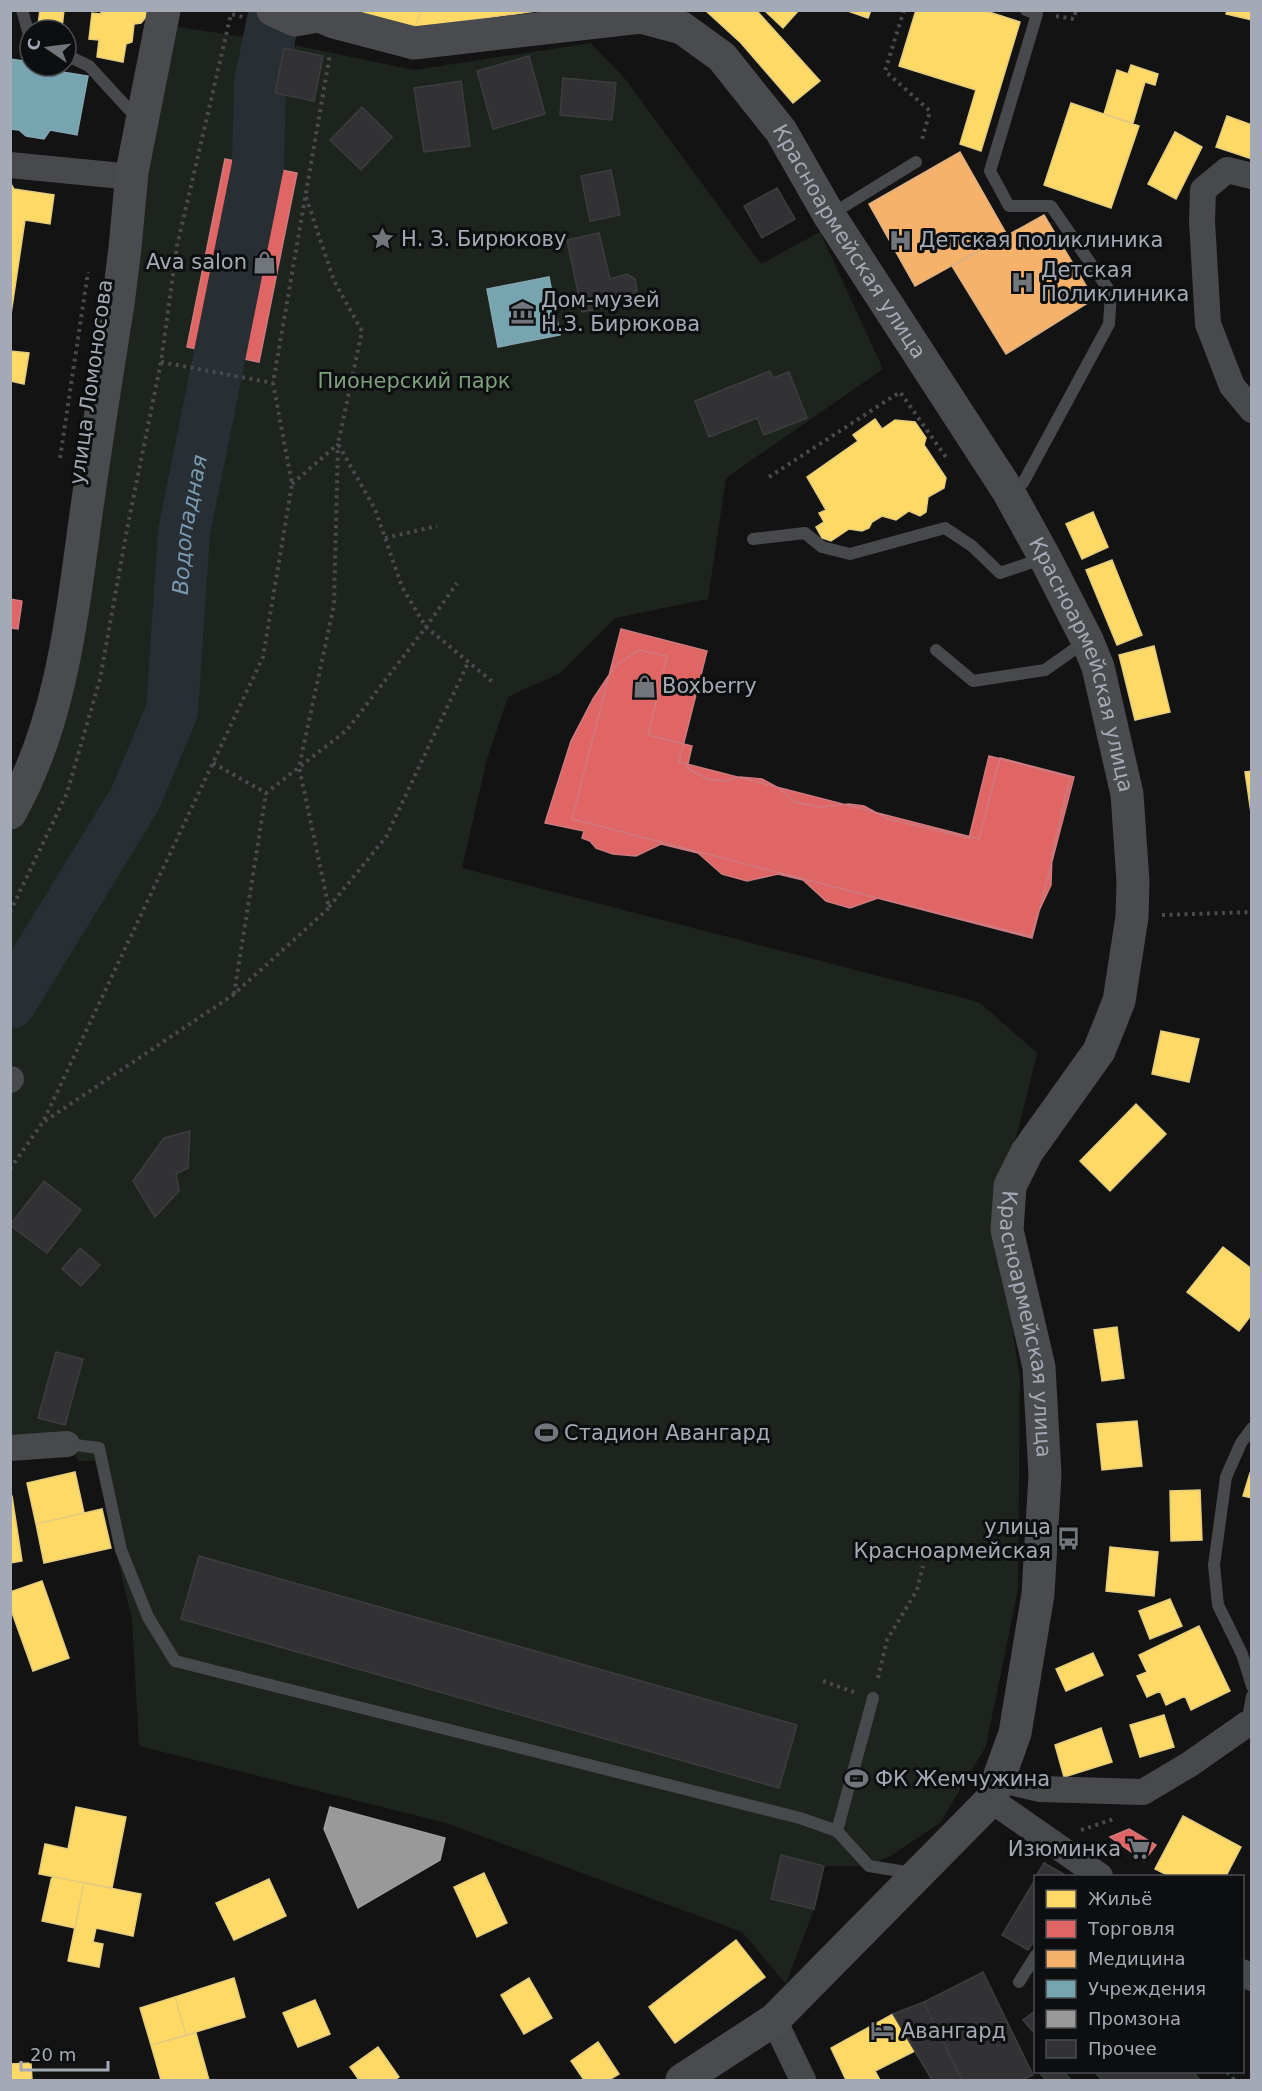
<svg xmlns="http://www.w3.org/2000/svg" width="1262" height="2091" font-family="'DejaVu Sans',sans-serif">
	<rect width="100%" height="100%" fill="#131313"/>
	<path fill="#1d241d" d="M172 26 284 43 414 70 591 43 626 80 761 264 820 232 883 369 726 478 708 599 615 618 560 673 508 697 487 759 462 868 979 1002 1037 1053 1019 1127 993 1205 1020 1378 1018 1589 986 1746 940 1823 892 1855 869 1866H825L814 1909 786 1984 742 1932 446 1823 139 1746 132 1620 95 1461H79L67 1444 11 1448V775L25 754 50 662Z"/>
	<path fill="#ffd966" stroke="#e4cb7e" stroke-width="1.5" d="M40 10H64L62 28 38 25Z
		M101 10H146V17L141 23 134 24 132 42 126 44 123 62 97 57 99 40 89 39 92 13 101 14Z
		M361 10H422L414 28 360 12Z
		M422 10H543L414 28Z
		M705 10H756L820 81 793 103 741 43Z
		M764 10H799L783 28Z
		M845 10H871L868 18Z
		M916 10H983L1020 22 981 151 960 144 976 90 899 66Z
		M1227 10H1252V20L1226 14Z
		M1131 65 1158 74 1155 85 1145 82 1133 123 1104 114 1117 70 1128 74Z
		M1071 103 1139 126 1111 208 1044 185Z
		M1227 116 1252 125V159L1216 147Z
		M1175 132 1202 147 1176 199 1148 184Z
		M10 182 14 189 54 195 50 224 25 220 10 321Z
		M10 351 29 353 24 384 10 381Z
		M875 419 882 429 895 420 915 422 926 438 924 445 946 478 944 488 928 497 926 512 920 516 909 511 896 520 882 516 872 522 869 528 862 531 849 529 831 541 822 538 816 527 824 522 819 513 826 510 807 477 858 441 853 435Z
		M1093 512 1108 547 1082 559 1066 524Z
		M1112 560 1142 635 1117 645 1086 570Z
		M1154 646 1170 712 1135 720 1119 655Z
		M1252 771V820L1245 772Z
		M1161 1031 1199 1039 1189 1082 1152 1074Z
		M1136 1104 1166 1134 1110 1191 1080 1161Z
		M1223 1247 1252 1269V1314L1239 1331 1187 1292Z
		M1117 1327 1124 1378 1102 1381 1094 1330Z
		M1137 1421 1142 1466 1102 1470 1097 1424Z
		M75 1472 84 1513 36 1524 27 1483Z
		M1250 1473H1252V1498L1243 1496Z
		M1200 1490 1202 1540 1171 1541 1170 1491Z
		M10 1496H12L22 1561 10 1563Z
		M102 1509 111 1548 44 1563 36 1524Z
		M1110 1547 1158 1552 1154 1596 1106 1591Z
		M42 1581 69 1658 33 1671 10 1607V1592Z
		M1170 1599 1182 1626 1150 1639 1139 1611Z
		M1199 1626 1230 1691 1191 1710 1185 1696 1166 1705 1160 1691 1147 1697 1137 1676 1147 1672 1139 1655Z
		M1093 1653 1103 1675 1066 1691 1056 1669Z
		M1164 1715 1174 1747 1140 1757 1130 1725Z
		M1101 1728 1112 1762 1064 1777 1055 1745Z
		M76 1807 126 1817 112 1888 39 1874 45 1844 68 1849Z
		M1183 1816 1241 1847 1226 1876H1169L1155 1869Z
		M484 1873 507 1923 477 1937 454 1887Z
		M52 1876 84 1883 75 1928 42 1921Z
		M269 1879 286 1916 234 1940 216 1903Z
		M84 1883 141 1894 133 1936 96 1928 93 1942 103 1944 99 1967 68 1961Z
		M736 1940 765 1977 675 2043 649 2007Z
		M234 1978 245 2017 186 2035 175 1997Z
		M529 1978 552 2018 524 2034 501 1995Z
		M175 1997 186 2035 151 2045 140 2008Z
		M315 2000 330 2034 298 2047 283 2013Z
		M893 2014 915 2051 875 2071 880 2080H846L831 2048Z
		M196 2033 209 2080H161L151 2045Z
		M598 2042 619 2074 609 2080H584L571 2061Z
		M378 2047 399 2077 394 2080H359L350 2067Z
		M31 2063 32 2080H10V2064Z"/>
	<path fill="#e06666" stroke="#ce7a7e" stroke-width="1.5" d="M225 159 297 173 259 362 187 347Z
		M10 599 22 601 18 629 10 628Z
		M621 629 707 651 679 762 979 839 1000 758 1074 777 1032 938 572 819Z
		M639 650 667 656 648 735 692 746 687 768 708 779 724 781 740 777 762 779 779 788 794 802 820 807 849 804 864 806 888 819 969 838 989 756 1070 777 1052 854 1051 885 1038 913 1031 936 878 898 850 908 826 901 803 880 778 874 747 881 722 874 698 853 661 844 636 856 613 854 596 848 590 841 582 838 584 831 545 823 571 741 593 699 615 666Z
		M1129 1829 1156 1845 1144 1861 1110 1837Z"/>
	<path fill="#f6b26b" stroke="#ddb081" stroke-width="1.5" d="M960 152 1007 235 915 286 869 204Z
		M1044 215 1094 299 1006 354 952 266Z"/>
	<path fill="#76a5af" stroke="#84a6b1" stroke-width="1.5" d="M10 59 30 62V66H54L56 71 88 76 77 135 50 130 44 139 26 136 19 130 10 129Z
		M549 277 560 335 498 347 487 289Z"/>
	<path fill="#999" stroke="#9c9ea1" stroke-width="1.5" d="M330 1807 445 1838 440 1860 358 1908 324 1829Z"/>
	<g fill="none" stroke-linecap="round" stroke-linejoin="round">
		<path stroke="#272f35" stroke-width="52" id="s1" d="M10 1003 135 799 172 711 184 532 258 165 260 83 275 10"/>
	</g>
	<path fill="#323234" stroke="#3b3d3f" stroke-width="1.5" d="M284 48 323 56 314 101 275 93Z
		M529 56 545 114 493 129 477 71Z
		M563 78 616 83 612 120 560 115Z
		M461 81 470 146 424 152 414 88Z
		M362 107 392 137 361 170 330 140Z
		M611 170 620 215 590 221 581 176Z
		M777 188 795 219 762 238 744 206Z
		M599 233 610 279 627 274 635 279 637 291 632 301 582 312 567 240Z
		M770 371 773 378 789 372 807 418 764 435 757 418 709 437 695 401Z
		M190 1131 188 1168 176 1174 179 1191 155 1217 133 1181 164 1138Z
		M44 1181 81 1210 47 1253 10 1225Z
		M80 1248 100 1265 81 1286 62 1269Z
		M56 1352 83 1359 65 1425 38 1418Z
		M199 1556 797 1725 779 1788 181 1619Z
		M781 1855 824 1866 814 1909 771 1899Z
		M1044 1863 1067 1876H1036Z
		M1036 1878V1938L1028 1950 1002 1935Z
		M983 1972 1033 2075 1022 2080H962L924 2002Z
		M924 2002 962 2080H932L893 2014Z
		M1036 2010V2035L1023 2020Z
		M1039 2072H1064L1071 2080H1046Z
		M1095 2072H1193L1200 2080H1102Z"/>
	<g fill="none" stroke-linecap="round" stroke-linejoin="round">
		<path stroke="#494a4e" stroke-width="4" stroke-dasharray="3 4.5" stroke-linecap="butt" d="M904 10 885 71 930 111 921 143
			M1056 16 1074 19 1076 10
			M306 197 334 281 362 331 338 444 375 509 402 587 426 627 494 683
			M161 362 273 383
			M60 458 88 272
			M769 477 900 392 948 460
			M292 484 338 444
			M385 538 437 526
			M213 763 266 793 347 730 426 627 457 583
			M329 907 386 837 468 663
			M10 912 67 793 100 679 128 524 161 362 177 246 231 14 243 17
			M1162 915 1252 912
			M234 994 266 793
			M45 1121 233 995 329 908 299 767 334 605 338 444
			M10 1169 43 1122 263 657 292 484 273 383 330 54
			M878 1678 887 1640 917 1590 923 1566
			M823 1681 854 1692
			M1081 1830 1114 1819
			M1227 2072 1234 2080"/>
		<path stroke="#47494c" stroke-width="12" d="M22 10 30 38
			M66 55 89 66 135 116
			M830 215 916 162
			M1010 490 1023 483 1109 324 1111 293 1051 206H1009L990 171 1037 14 1026 10
			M753 539 805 533 822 547 850 554 945 528 972 546 1000 573 1044 558
			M936 650 973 681 1045 670 1086 641
			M1252 1428 1241 1443 1226 1477 1214 1565 1218 1605 1242 1654 1252 1686
			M67 1444 99 1448 121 1550 148 1617 175 1661 800 1818 837 1831 869 1866 912 1873
			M1247 1724 1252 1696
			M837 1831 873 1698
			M1019 1982 1036 1955"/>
		<path stroke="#47494c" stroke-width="26" d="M10 165 122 176
			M1252 176 1227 170 1203 190 1202 221 1208 324 1232 386 1252 410
			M10 1080 11 1079
			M10 1448 67 1444
			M998 1779 1040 1789 1143 1792 1190 1764 1247 1724 1252 1723
			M991 1800 1100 1876
			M1242 1972 1252 1978
			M774 2020 803 2080"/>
		<g stroke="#494b4e" stroke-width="33">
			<path d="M273 10 295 20 318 16"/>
			<path id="s2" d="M306 10 334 22 414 43 641 17 682 28 722 57 781 131 829 215 1008 491 1045 558 1087 640 1098 667 1127 794 1133 882 1132 917 1119 1001 1099 1051 1027 1152 1010 1186 1007 1230 1039 1367 1045 1475 1038 1594 1015 1733 991 1800 774 2020 682 2080"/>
			<path d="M10 813C65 716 73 602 89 493 98 430 108 367 118 304L125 248 132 172 164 10"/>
		</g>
	</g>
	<defs>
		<symbol id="sight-bare" viewBox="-9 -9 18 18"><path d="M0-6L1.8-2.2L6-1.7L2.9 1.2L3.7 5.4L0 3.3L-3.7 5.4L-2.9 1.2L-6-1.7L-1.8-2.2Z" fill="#71757c" stroke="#0d0e0f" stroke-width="2.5" paint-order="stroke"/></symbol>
		<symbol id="hospital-bare" viewBox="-9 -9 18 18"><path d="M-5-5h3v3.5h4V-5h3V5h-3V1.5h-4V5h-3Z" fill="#71757c" stroke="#0d0e0f" stroke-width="2.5" paint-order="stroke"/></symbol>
		<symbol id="shop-bare" viewBox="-9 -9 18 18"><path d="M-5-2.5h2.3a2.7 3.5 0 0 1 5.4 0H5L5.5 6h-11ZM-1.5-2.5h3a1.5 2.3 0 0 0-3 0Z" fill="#71757c" stroke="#0d0e0f" stroke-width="2.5" paint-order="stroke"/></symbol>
		<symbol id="museum-bare" viewBox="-9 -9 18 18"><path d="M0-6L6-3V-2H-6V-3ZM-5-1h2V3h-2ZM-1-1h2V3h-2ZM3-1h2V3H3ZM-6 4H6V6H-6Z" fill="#71757c" stroke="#0d0e0f" stroke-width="2.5" paint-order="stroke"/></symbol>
		<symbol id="stadium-bare" viewBox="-9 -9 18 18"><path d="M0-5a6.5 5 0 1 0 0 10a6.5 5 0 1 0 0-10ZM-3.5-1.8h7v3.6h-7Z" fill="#71757c" stroke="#0d0e0f" stroke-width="2.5" paint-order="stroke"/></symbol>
		<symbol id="bus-bare" viewBox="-9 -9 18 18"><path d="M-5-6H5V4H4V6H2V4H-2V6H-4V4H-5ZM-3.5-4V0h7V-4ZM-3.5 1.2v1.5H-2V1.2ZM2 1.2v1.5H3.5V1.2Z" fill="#71757c" stroke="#0d0e0f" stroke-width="2.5" paint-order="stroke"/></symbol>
		<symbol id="supermarket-bare" viewBox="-9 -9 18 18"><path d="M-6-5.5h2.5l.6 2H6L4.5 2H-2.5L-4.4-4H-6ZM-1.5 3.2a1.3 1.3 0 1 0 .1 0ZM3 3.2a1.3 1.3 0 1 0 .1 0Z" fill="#71757c" stroke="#0d0e0f" stroke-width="2.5" paint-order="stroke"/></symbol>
		<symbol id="hotel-bare" viewBox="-9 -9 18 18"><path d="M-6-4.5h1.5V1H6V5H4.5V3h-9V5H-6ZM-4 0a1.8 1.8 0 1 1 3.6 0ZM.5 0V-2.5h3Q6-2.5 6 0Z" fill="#71757c" stroke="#0d0e0f" stroke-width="2.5" paint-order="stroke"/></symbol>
	</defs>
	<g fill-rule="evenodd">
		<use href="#sight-bare" x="366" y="222" width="33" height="33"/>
		<use href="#hospital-bare" x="884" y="224" width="33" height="33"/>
		<use href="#shop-bare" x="248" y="246" width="33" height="33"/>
		<use href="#hospital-bare" x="1006" y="266" width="33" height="33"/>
		<use href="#museum-bare" x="506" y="296" width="33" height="33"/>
		<use href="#shop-bare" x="628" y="670" width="33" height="33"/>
		<use href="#stadium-bare" x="530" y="1416" width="33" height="33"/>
		<use href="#bus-bare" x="1052" y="1522" width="33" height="33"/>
		<use href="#stadium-bare" x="840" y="1762" width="33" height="33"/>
		<use href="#supermarket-bare" x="1122" y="1832" width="33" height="33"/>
		<use href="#hotel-bare" x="866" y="2014" width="33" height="33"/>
	</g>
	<g text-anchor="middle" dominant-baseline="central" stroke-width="6" stroke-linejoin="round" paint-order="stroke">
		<g font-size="21" fill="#a4aab5" stroke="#0d0e0f" text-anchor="start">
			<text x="401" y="239">Н. З. Бирюкову</text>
			<text x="919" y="240">Детская поликлиника</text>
			<text x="247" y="262" text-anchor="end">Ava salon</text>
			<text x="1041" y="270">Детская<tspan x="1041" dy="24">Поликлиника</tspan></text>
			<text x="541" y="300">Дом-музей<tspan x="541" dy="24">Н.З. Бирюкова</tspan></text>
			<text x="662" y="686">Boxberry</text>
			<text x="564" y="1433">Стадион Авангард</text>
			<text x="1051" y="1527" text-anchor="end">улица<tspan x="1051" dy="24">Красноармейская</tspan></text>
			<text x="875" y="1779">ФК Жемчужина</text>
			<text x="1121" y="1849" text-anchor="end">Изюминка</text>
			<text x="901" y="2031">Авангард</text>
		</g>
		<g font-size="21" fill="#a4aab5" stroke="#0d0e0f">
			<text stroke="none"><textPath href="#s2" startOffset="658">Красноармейская улица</textPath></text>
			<text transform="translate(91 382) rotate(-82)">улица Ломоносова</text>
			<text stroke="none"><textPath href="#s2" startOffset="1144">Красноармейская улица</textPath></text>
			<text stroke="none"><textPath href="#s2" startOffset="1846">Красноармейская улица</textPath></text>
		</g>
		<g font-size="21" fill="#7ba07b" stroke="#0d0e0f">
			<text x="414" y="381">Пионерский парк</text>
		</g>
		<g font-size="22" font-style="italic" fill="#7a9ab0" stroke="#0d0e0f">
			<text stroke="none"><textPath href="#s1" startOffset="522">Водопадная</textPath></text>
		</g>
	</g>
	<rect width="1262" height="2091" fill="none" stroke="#a4aab5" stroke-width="24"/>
	<rect x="1034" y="1875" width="210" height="198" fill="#0d0e0f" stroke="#494c51" stroke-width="1.5"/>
	<rect x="1046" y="1890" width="30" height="18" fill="#ffd966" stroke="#494c51" stroke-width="1.5"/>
	<text x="1088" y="1905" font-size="18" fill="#a4aab5">Жильё</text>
	<rect x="1046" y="1920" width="30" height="18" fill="#e06666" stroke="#494c51" stroke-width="1.5"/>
	<text x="1088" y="1935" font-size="18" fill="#a4aab5">Торговля</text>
	<rect x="1046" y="1950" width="30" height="18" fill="#f6b26b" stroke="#494c51" stroke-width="1.5"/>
	<text x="1088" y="1965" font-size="18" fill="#a4aab5">Медицина</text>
	<rect x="1046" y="1980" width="30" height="18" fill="#76a5af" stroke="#494c51" stroke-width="1.5"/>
	<text x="1088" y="1995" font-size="18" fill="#a4aab5">Учреждения</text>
	<rect x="1046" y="2010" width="30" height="18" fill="#999999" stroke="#494c51" stroke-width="1.5"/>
	<text x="1088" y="2025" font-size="18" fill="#a4aab5">Промзона</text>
	<rect x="1046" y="2040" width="30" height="18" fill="#323234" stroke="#494c51" stroke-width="1.5"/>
	<text x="1088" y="2055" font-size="18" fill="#a4aab5">Прочее</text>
	<g transform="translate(48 48) rotate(284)"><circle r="28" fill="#0d0e0f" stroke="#494c51" stroke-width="1.5"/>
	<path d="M0-4.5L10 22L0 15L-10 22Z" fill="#71757c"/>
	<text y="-9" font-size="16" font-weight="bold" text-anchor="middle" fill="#a4aab5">С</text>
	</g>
	<path d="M21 2061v9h87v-9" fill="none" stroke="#a4aab5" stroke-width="3"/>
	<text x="30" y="2061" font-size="18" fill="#a4aab5" stroke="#0d0e0f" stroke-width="4.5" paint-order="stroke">20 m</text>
</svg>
